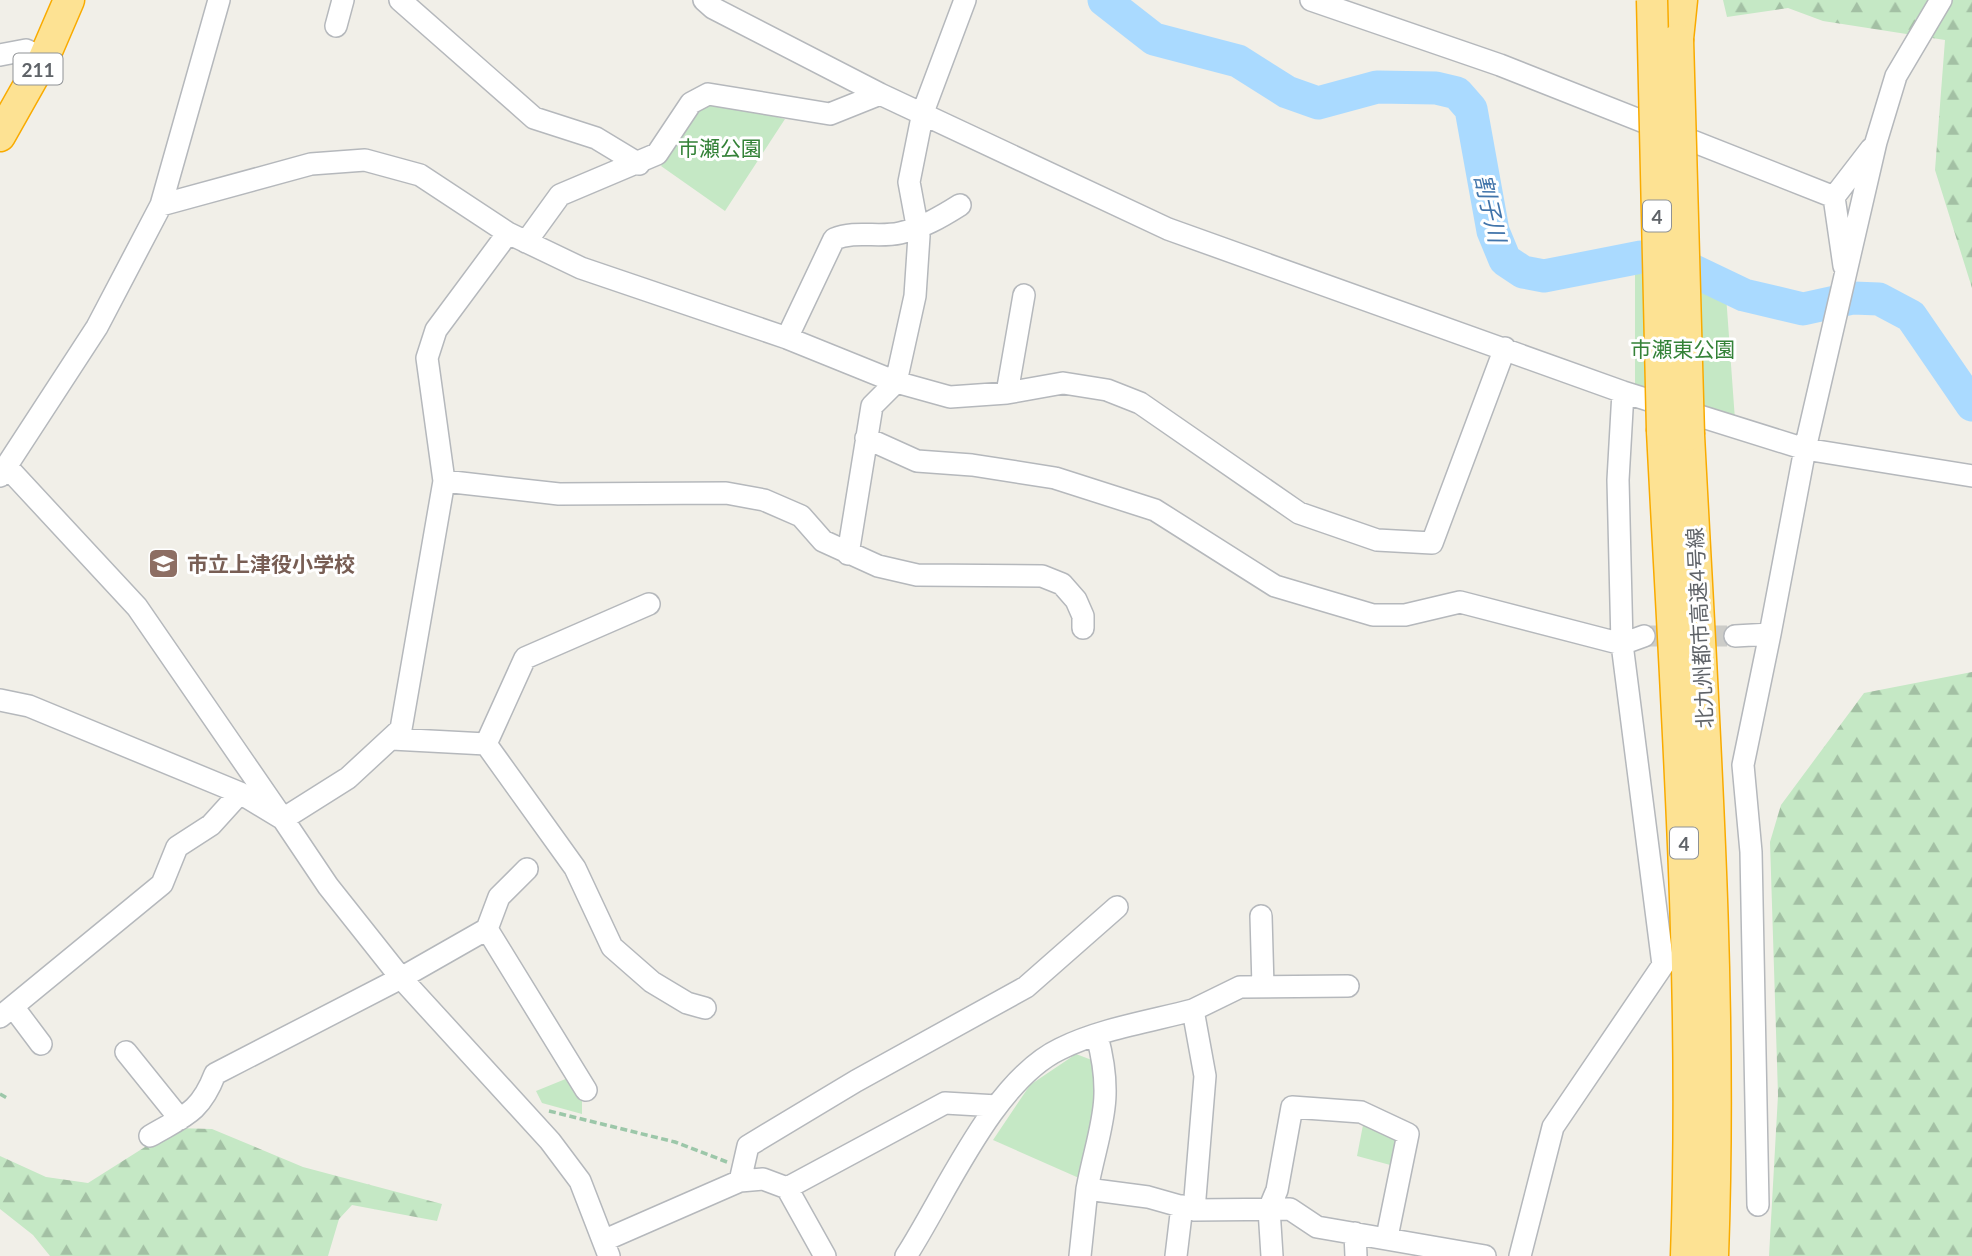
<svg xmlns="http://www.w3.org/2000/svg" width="1972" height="1256" font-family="Lato,'Noto Sans JP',sans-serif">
	<defs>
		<pattern id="forest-firs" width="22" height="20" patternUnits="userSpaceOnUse" patternTransform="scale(1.75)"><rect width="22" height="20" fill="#c5e8c5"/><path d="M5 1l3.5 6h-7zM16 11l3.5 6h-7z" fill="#a3c0a4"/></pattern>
	</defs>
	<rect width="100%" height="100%" fill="#f1efe8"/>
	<path fill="url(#forest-firs)" d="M1723 0H1972V288L1935 170 1945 40 1823 21 1788 8 1727 17Z
		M1972 672V1256H1769L1778 1095 1770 842 1781 805 1864 693Z
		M175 1128 212 1129 303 1167 442 1204 437 1221 352 1205 339 1219 328 1256H50L33 1235 0 1209V1156L46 1177 88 1183Z"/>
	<path fill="#c5e8c5" d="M713 101 785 119 725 211 661 166 699 108Z
		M1635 262C1670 267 1696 276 1726 295L1735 420 1635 386Z
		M1076 1054 1097 1062 1098 1117 1079 1178 993 1140 1030 1085Z
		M568 1078 582 1097V1114L542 1103 536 1091Z
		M1363 1125 1396 1134 1401 1144 1394 1166 1357 1156Z"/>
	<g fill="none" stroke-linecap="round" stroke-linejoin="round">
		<path stroke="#aadaff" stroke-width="33" d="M1104 0 1154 39 1238 61 1287 92 1318 103 1377 87 1436 88 1457 93 1471 109 1493 231 1505 260 1523 272 1544 276 1641 257 1669 259 1744 295 1803 309 1853 298 1879 299 1911 316 1972 405"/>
		<path stroke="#ccccc8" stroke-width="21" stroke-dasharray="21 10" stroke-linecap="butt" d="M1644 636H1735"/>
		<defs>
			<path id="minor" d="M400 0 534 118 596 138 639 164
				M704 0 713 8 880 94 1168 229 1623 392 1805 449 1972 476
				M1311 0 1500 65 1834 197 1844 266
				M336 26 343 0
				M0 55 26 50 44 58
				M1834 197 1871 149
				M161 205 311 164 365 160 420 175 508 233 581 268 787 338 896 382 950 397 1007 393 1063 383 1107 390 1140 403 1299 513 1377 540 1432 543 1505 348
				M526 242 560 195 657 154 691 103 708 94 830 114 880 94
				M787 338 834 239C856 230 878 238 900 233 922 228 941 217 960 205
				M1007 393 1024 295
				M866 438 917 461 972 465 1055 478 1155 510 1275 586 1373 615H1405L1460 602 1622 644 1644 636
				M7 467 137 607 283 819 348 778 401 729 444 481 427 358 436 330 508 233
				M0 476 97 327 161 205 219 0
				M444 481 559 494 726 493 764 500 801 516 823 541 878 566 917 575 1042 576 1062 584 1076 600 1083 616V628
				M848 554 872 406 896 382 915 296 919 236 909 182 923 112 965 0
				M1735 636 1770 634 1805 449 1876 142 1896 76 1941 0
				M0 700 29 706 240 793 283 819 328 886 401 978 550 1141 580 1181 609 1256
				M392 739 486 744 575 868 612 947 652 982 687 1003 705 1008
				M486 744 525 658 649 604
				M1261 916 1263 987
				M487 929 499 897 527 869
				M14 1008 41 1044
				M1193 1010 1240 987 1348 986
				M0 1017 162 884 177 847 211 825 240 793
				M126 1052 180 1119
				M150 1136C184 1116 200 1113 215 1074L401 978 487 929 586 1090
				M740 1181 748 1146 856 1081 1026 987 1117 907
				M787 1188 945 1103 997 1106
				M1087 1189C1099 1127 1115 1102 1097 1036
				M1758 1205 1751 852 1743 765 1770 634
				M1355 1233 1356 1256
				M605 1240 740 1181 763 1179 787 1188 825 1256
				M906 1256C946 1194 993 1081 1060 1049 1100 1029 1151 1021 1193 1010L1205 1076 1194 1210
				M1080 1256 1087 1189 1148 1197 1194 1210 1290 1209 1317 1227 1485 1256
				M1176 1256 1182 1206
				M1272 1256 1269 1209 1277 1190 1292 1107 1361 1112 1408 1134 1387 1237
				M1520 1256 1553 1127 1663 965 1622 644 1618 480 1623 392"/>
			<path id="highway" d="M1678 39 1682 0
				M0 136 44 58 69 0
				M1662 431C1676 706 1696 981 1686 1256
				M1689 435C1703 709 1723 982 1713 1256"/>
		</defs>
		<use href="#minor" stroke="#b5b8bc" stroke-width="24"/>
		<use href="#highway" stroke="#f9ab00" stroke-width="33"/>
		<path stroke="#9cc7a9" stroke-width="3.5" stroke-dasharray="7 3.5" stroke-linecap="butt" d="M0 1094 7 1098
			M549 1111 675 1142 727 1162"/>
		<use href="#minor" stroke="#fff" stroke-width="21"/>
		<use href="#highway" stroke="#fde293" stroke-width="30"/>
		<defs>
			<path id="highway-bridge" d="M1652 0 1662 431
				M1678 39 1689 435"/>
		</defs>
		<use href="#highway-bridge" stroke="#f9ab00" stroke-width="33" stroke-linecap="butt"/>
		<use href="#highway-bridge" stroke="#fde293" stroke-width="30"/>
	</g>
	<defs>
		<symbol id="school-square" viewBox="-11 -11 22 22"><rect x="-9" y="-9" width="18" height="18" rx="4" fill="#8d6e63" stroke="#fff"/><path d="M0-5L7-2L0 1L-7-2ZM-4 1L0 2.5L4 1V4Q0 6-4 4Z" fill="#fff"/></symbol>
	</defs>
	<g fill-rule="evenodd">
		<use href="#school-square" x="146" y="546" width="35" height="35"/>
	</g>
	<g text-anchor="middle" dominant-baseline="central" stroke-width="6" stroke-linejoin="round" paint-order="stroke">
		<g fill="#fff" stroke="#8f9295" stroke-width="2">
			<rect x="13.5" y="53.5" width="49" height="31" rx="5"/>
			<rect x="1643" y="200.5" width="28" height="31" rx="5"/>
			<rect x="1670" y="827.5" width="28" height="31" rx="5"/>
		</g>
		<g font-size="19" font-weight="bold" fill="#5f6368">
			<text x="38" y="69">211</text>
			<text x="1657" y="216">4</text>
			<text x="1684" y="843">4</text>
		</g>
		<g font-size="21" fill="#348238" stroke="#fff">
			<text x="720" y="147">市瀬公園</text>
			<text x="1683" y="348">市瀬東公園</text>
		</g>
		<g font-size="21" font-weight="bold" fill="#785e54" stroke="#fff" text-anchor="start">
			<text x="187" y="563">市立上津役小学校</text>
		</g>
		<g font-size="21" fill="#5f6368" stroke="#fff">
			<text transform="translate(1699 628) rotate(-93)">北九州都市高速4号線</text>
		</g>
		<g font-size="23" font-style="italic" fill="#4174aa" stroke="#fff">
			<text transform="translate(1491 208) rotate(77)">割子川</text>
		</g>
	</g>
</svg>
